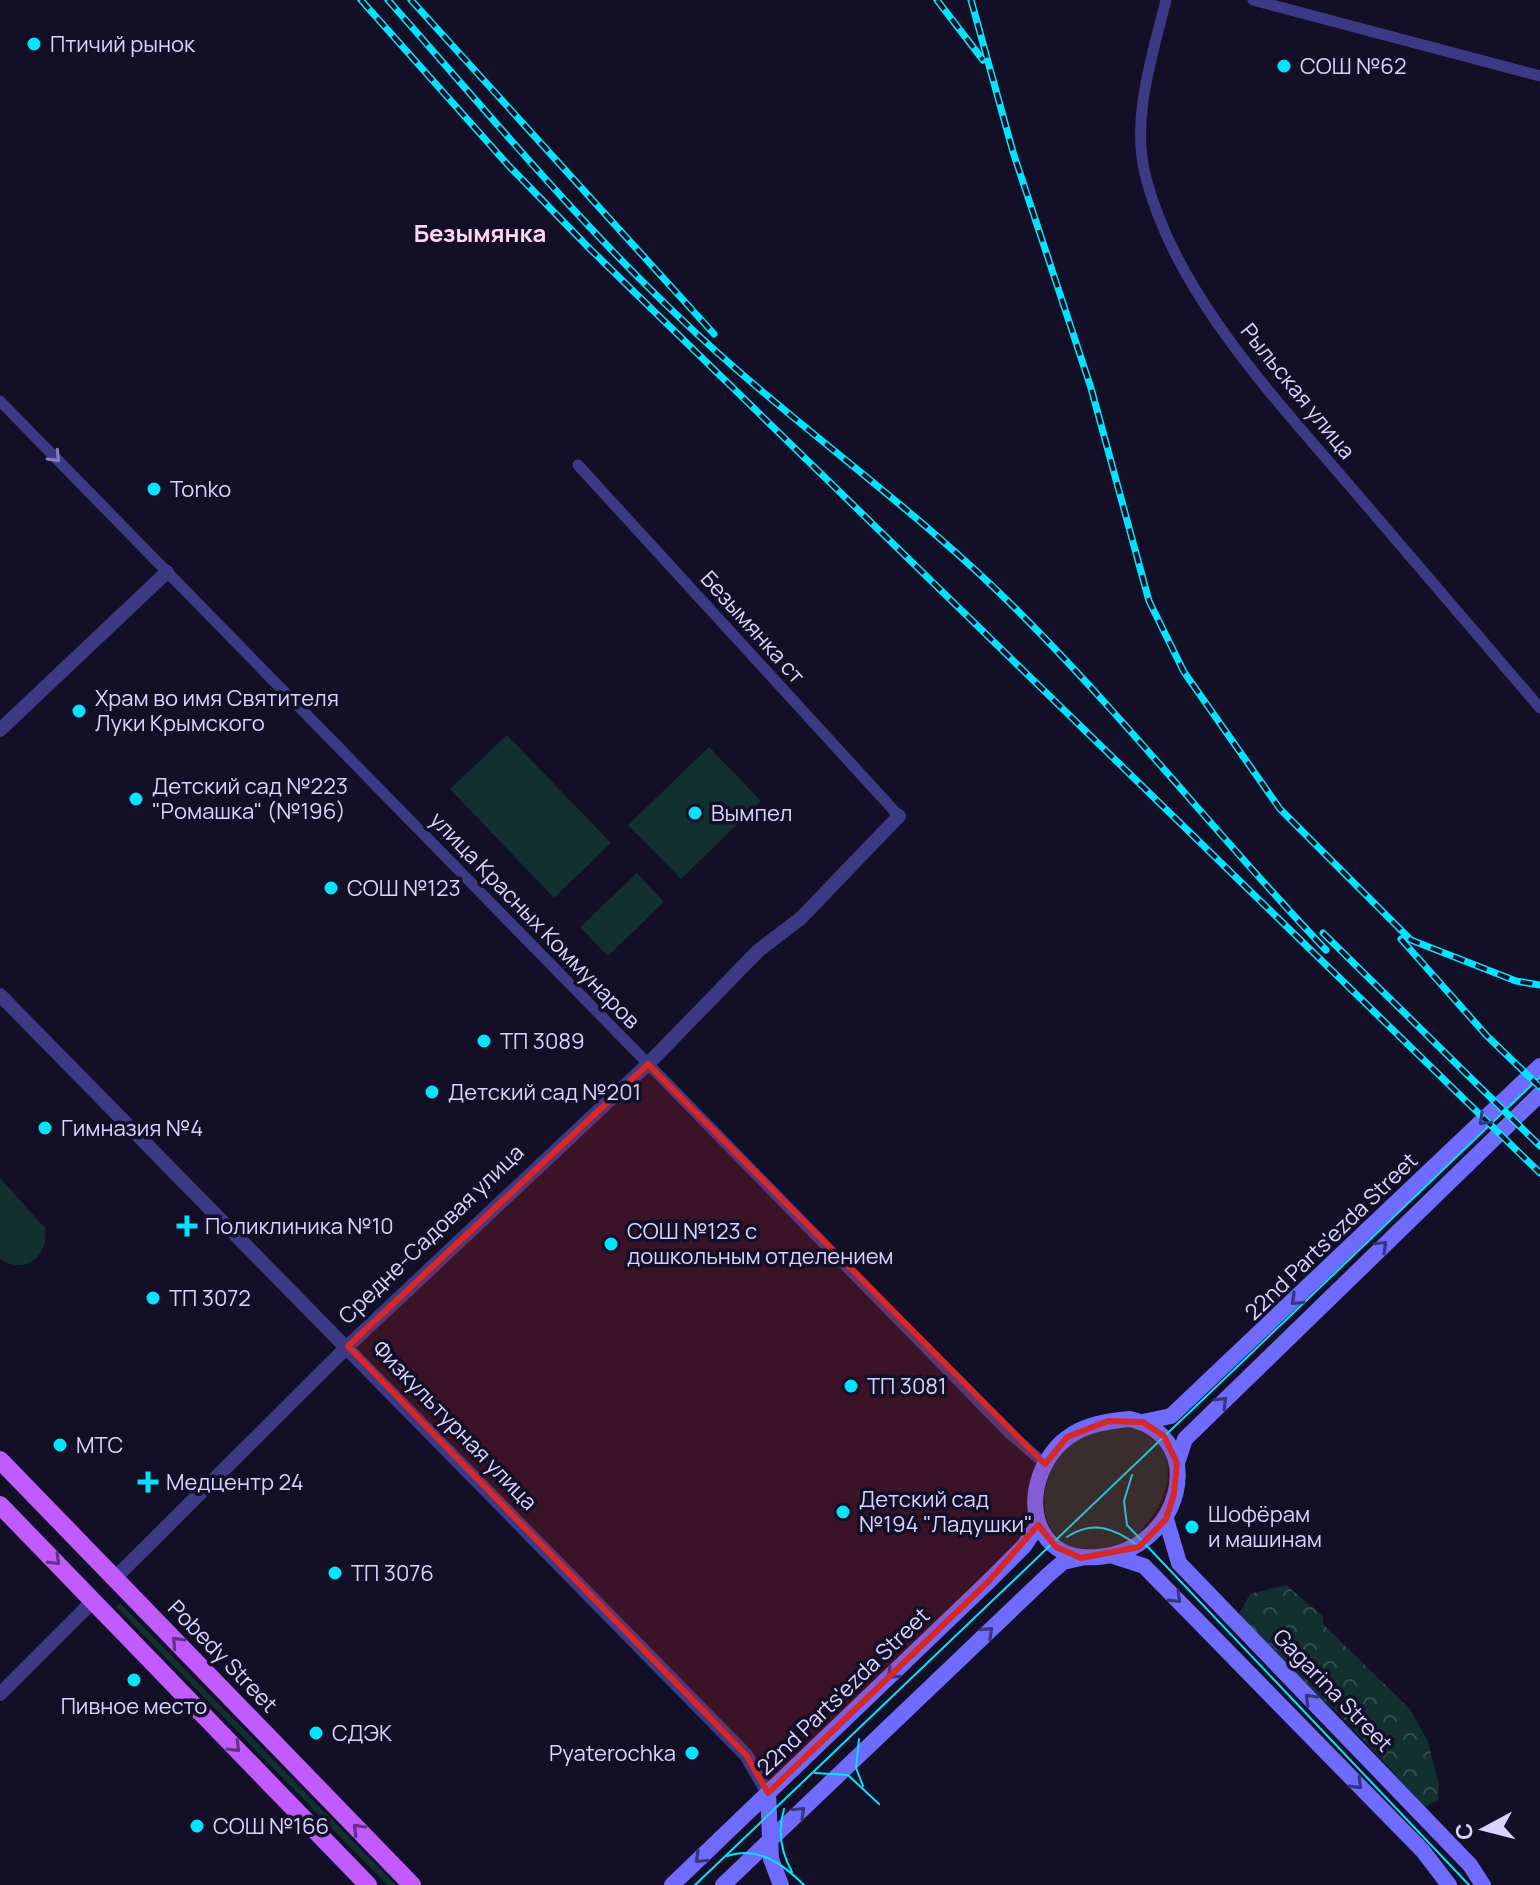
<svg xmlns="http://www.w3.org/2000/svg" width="1540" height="1885" font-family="Manrope,sans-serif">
	<defs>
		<pattern id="forest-crowns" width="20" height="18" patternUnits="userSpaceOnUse" patternTransform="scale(2)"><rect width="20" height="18" fill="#12302f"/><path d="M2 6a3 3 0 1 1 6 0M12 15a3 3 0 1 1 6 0" fill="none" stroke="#344d4e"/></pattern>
	</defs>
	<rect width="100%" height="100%" fill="#130f26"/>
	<path fill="#12302f" d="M507 735 611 843 554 898 450 789Z
		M709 747 761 801 681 879 628 825Z
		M637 873 664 902 608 956 580 927Z
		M0 1178 45 1228C50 1255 25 1276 0 1259Z
		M1122 1426C1214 1437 1151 1566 1081 1550 1030 1538 1038 1472 1071 1445 1085 1433 1103 1430 1122 1426Z
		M120 1603 396 1885H387L116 1607Z"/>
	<path fill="url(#forest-crowns)" d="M1286 1585 1323 1616V1624L1410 1709 1428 1742 1439 1785 1438 1800 1425 1807 1340 1715 1284 1666 1239 1614 1250 1594Z"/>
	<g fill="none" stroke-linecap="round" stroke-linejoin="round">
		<path stroke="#3d3a85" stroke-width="11" d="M1166 0C1153 54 1131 117 1145 174 1174 292 1273 396 1350 486 1413 560 1477 634 1540 708
			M1253 0 1540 76
			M0 401 1008 1432 1045 1464
			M578 465 899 816"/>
		<path stroke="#3d3a85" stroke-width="14" d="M0 730 167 572
			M0 995 746 1755 768 1793
			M115 1578 348 1346 648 1064 758 951 801 918 899 816
			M0 1694 94 1600"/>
		<path stroke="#6f6bff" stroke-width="16" d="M1130 1419C1211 1438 1181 1551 1098 1557 1080 1558 1067 1557 1053 1545 1021 1516 1036 1461 1067 1438 1085 1424 1109 1421 1130 1419Z
			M1143 1422 1171 1416 1540 1066
			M1177 1463 1185 1439 1540 1094
			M1166 1519 1179 1563 1470 1865 1483 1885
			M1113 1556 1144 1566 1423 1851 1449 1885
			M768 1793 771 1859 781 1885
			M672 1885 989 1581 1024 1546 1039 1524
			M723 1885 1047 1576 1063 1562 1081 1558"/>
		<path stroke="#c25bff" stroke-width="18" d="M0 1460 412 1885
			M0 1505 368 1885"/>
		<path stroke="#00e5ff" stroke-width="2" d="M1132 1475 1124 1501 1127 1525 1469 1885
			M1067 1537C1093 1520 1114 1528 1137 1545
			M859 1739 856 1768 863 1786
			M815 1773 848 1775 879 1804
			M784 1809C777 1832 781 1852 792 1872
			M727 1856C758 1846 782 1863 804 1885
			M695 1885 1540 1077"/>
		<defs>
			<path id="rail" d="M361 0 508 165 590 249 1540 1173
				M388 0C483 107 575 219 679 317 787 421 913 505 1019 612 1127 720 1221 840 1326 950
				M411 0 714 334
				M937 0 983 60
				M971 0 1013 152 1091 388 1149 601 1184 672 1280 809 1411 940 1516 981 1540 985
				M1323 933 1540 1146
				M1401 939 1487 1036 1540 1087"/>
		</defs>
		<use href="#rail" stroke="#00e5ff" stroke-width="7"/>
		<use href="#rail" stroke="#130f26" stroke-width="4" stroke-dasharray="12" stroke-linecap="butt"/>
	</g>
	<defs><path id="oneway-chevron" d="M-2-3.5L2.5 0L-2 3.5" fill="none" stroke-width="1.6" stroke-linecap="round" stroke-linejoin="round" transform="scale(2)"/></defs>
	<use stroke="#837fbc" href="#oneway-chevron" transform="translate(55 457) rotate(46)"/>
	<g stroke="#38347d">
		<use href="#oneway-chevron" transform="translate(1484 1120) rotate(136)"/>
		<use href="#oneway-chevron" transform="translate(1382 1246) rotate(-44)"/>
		<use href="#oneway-chevron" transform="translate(1296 1300) rotate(136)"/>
		<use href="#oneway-chevron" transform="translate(1222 1402) rotate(-45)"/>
		<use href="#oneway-chevron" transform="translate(1176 1598) rotate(45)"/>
		<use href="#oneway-chevron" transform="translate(988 1632) rotate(-43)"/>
		<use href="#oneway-chevron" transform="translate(892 1674) rotate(136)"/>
		<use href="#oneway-chevron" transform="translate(1310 1699) rotate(-134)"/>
		<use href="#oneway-chevron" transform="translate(1357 1784) rotate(46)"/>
		<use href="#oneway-chevron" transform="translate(800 1812) rotate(-44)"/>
		<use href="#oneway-chevron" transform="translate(700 1858) rotate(136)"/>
	</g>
	<g stroke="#623188">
		<use href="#oneway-chevron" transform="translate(55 1560) rotate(45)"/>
		<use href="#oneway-chevron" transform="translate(177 1642) rotate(-134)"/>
		<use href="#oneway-chevron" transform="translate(235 1747) rotate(46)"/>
		<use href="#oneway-chevron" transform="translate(358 1829) rotate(-134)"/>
	</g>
	<path fill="#d62828" fill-opacity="0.2" stroke="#d62828" stroke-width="6" stroke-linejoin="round" d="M648 1064 1045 1464 1067 1437 1108 1421 1143 1422 1164 1436 1177 1463 1174 1494 1166 1519 1139 1547 1081 1558 1056 1547 1038 1525 989 1581 768 1793 746 1755 348 1346Z"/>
	<g fill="#00e5ff" stroke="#130f26" stroke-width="3">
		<circle cx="34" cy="44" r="8"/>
		<circle cx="1284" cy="66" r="8"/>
		<circle cx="154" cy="489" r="8"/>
		<circle cx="79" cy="711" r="8"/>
		<circle cx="136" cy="799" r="8"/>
		<circle cx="695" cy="813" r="8"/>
		<circle cx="331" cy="888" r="8"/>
		<circle cx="484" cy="1041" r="8"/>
		<circle cx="432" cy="1092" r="8"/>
		<circle cx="45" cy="1128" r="8"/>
		<path d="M183 1214h8v8h8v8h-8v8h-8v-8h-8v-8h8z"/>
		<circle cx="611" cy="1244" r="8"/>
		<circle cx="153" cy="1298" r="8"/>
		<circle cx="851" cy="1386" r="8"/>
		<circle cx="60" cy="1445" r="8"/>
		<path d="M144 1470h8v8h8v8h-8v8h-8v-8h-8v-8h8z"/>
		<circle cx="843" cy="1512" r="8"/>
		<circle cx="1192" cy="1527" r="8"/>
		<circle cx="335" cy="1573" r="8"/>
		<circle cx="134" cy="1680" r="8"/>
		<circle cx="316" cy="1733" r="8"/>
		<circle cx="692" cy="1753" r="8"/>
		<circle cx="197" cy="1826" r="8"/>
	</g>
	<g text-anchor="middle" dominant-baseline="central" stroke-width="7" stroke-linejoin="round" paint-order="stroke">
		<g font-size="22" fill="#d9d4ff" stroke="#130f26" text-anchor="start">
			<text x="50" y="44">Птичий рынок</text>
			<text x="1300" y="66">СОШ №62</text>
			<text x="170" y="489">Tonko</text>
			<text x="95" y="698">Храм во имя Святителя<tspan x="95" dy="25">Луки Крымского</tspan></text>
			<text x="152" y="786">Детский сад №223<tspan x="152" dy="25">"Ромашка" (№196)</tspan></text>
			<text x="711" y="813">Вымпел</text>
			<text x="347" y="888">СОШ №123</text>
			<text x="500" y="1041">ТП 3089</text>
			<text x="448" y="1092">Детский сад №201</text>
			<text x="61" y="1128">Гимназия №4</text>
			<text x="205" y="1226">Поликлиника №10</text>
			<text x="627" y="1231">СОШ №123 с<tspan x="627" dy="25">дошкольным отделением</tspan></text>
			<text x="169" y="1298">ТП 3072</text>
			<text x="867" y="1386">ТП 3081</text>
			<text x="76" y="1445">МТС</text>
			<text x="166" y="1482">Медцентр 24</text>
			<text x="859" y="1499">Детский сад<tspan x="859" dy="25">№194 "Ладушки"</tspan></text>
			<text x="1208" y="1514">Шофёрам<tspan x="1208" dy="25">и машинам</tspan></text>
			<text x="351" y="1573">ТП 3076</text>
			<text x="134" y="1706" text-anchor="middle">Пивное место</text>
			<text x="332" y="1733">СДЭК</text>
			<text x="676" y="1753" text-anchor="end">Pyaterochka</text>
			<text x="213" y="1826">СОШ №166</text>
		</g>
		<g font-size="22" fill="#d9d4ff" stroke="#130f26">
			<text transform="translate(1298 391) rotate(51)">Рыльская улица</text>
			<text transform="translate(753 627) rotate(48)">Безымянка ст</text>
			<text transform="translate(535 920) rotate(46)">улица Красных Коммунаров</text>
			<text transform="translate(431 1234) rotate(-44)">Средне-Садовая улица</text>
			<text transform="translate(1331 1236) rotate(-44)">22nd Parts'ezda Street</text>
			<text transform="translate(455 1425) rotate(46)">Физкультурная улица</text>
			<text transform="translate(223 1656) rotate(46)">Pobedy Street</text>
			<text transform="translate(1333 1690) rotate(46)">Gagarina Street</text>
			<text transform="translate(843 1691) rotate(-44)">22nd Parts'ezda Street</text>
		</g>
		<g font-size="24" font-weight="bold" fill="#ffd6f0" stroke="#130f26">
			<text x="480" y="232">Безымянка</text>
		</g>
	</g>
	<g transform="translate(1484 1829) rotate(263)" stroke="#130f26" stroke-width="6" paint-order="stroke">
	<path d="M0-6L14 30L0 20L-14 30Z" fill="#d9d4ff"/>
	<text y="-12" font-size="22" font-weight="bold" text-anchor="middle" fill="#d9d4ff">С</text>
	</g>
</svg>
